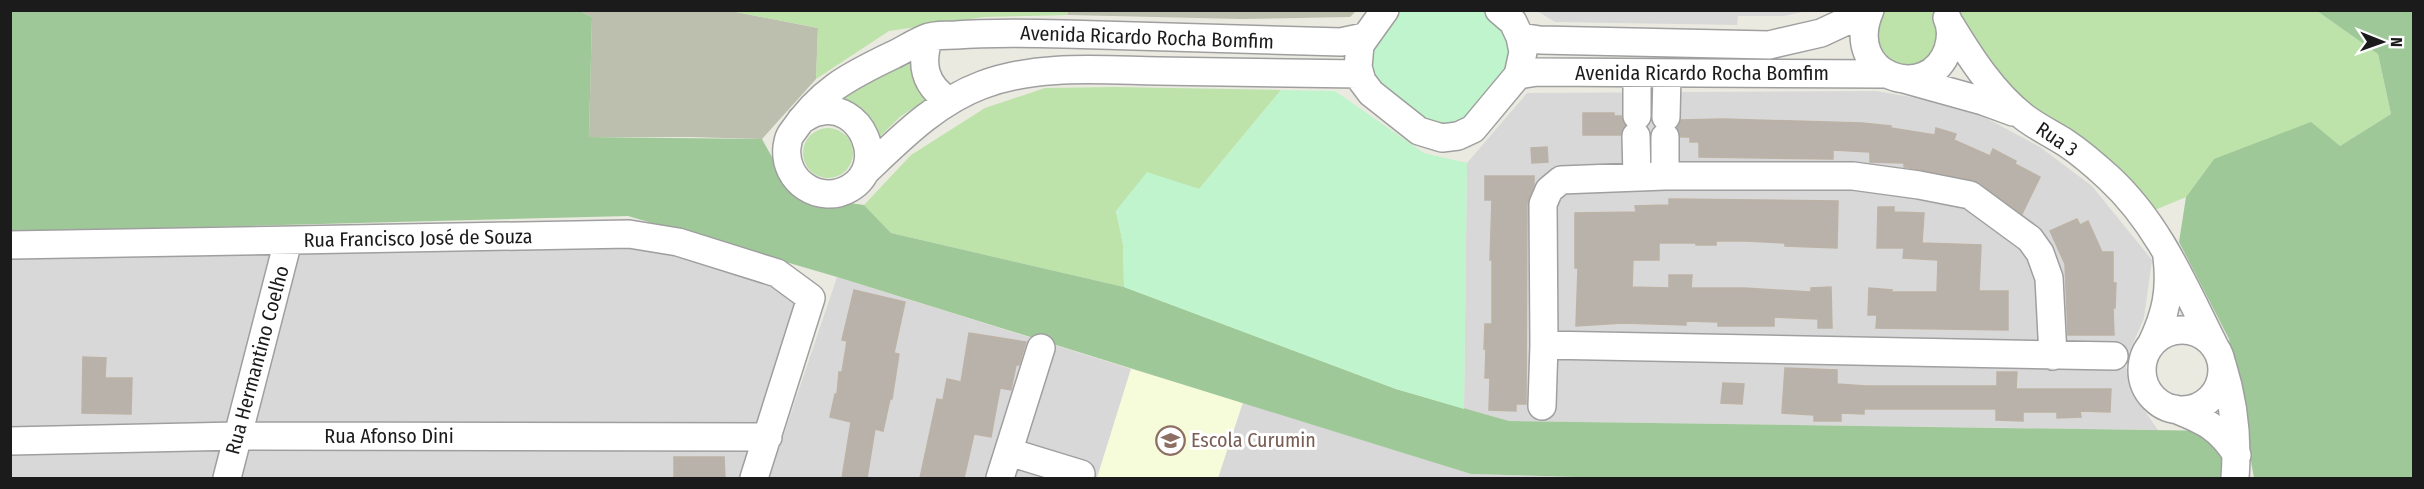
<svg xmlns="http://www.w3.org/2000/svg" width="2424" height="489" font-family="'Fira Sans Condensed',sans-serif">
	<rect width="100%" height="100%" fill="#ebeae1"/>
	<path fill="#d9d8d8" d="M1537 11V10L1807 11 1784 16H1738L1737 25 1555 22Z
		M1876 91 1964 106 2040 147 2092 186 2152 260 2144 318 2125 362 2131 391 2158 430 1509 421 1464 409 1467 163 1527 93Z
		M629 234 811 298 754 478H11L10 238Z
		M837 277 1131 369 1097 478H769Z
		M1243 402 1471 474 1610 478H1218Z"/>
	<path fill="#f6fcda" d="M1131 369 1243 402 1218 478H1097Z"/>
	<path fill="#bcbfad" d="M1068 10 1356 11 1350 17 1242 19 1068 15Z
		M580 11H731L818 28 816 79 762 139 689 137H589L592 17Z"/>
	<path fill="#bde2aa" d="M1068 10V15L984 17 889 31 816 79 818 28 731 11Z
		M1935 10 1942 23 1944 37 1920 70 1880 61 1874 19 1880 11Z
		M1946 11H2317L2378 54 2391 114 2340 146 2214 159 2186 197 2143 215 2030 121Z
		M915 53 934 95 901 116 873 143 836 99Z
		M1114 87 1281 90 1199 189 1147 173 1116 211 1123 244 1124 287 891 233 864 205 911 155 985 108 1045 88Z
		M803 153a25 25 0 1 1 50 0a25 25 0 1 1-50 0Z"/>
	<path fill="#9fc899" d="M10 11H580L592 17 589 137 762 139 793 195 864 205 891 233 1124 287 1396 389 1509 421 2220 431 2229 478H1611L1471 474 837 277 628 216 11 232Z
		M2317 11H2413V478H2254L2229 339 2179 242 2186 197 2214 159 2311 122 2340 146 2391 114 2378 54Z"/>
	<path fill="#c0f4cc" d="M1399 11H1482L1505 29 1508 34 1510 64 1472 116 1455 126 1430 124 1379 85 1370 71 1373 43Z
		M1281 90 1335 91 1424 153 1467 163 1464 409 1396 389 1124 287 1123 244 1116 211 1147 172 1199 189Z"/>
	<path fill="#b8b2ab" stroke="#bcb2a5" stroke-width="1.5" d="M1583 113H1614V116H1621L1625 126 1621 135H1583Z
		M1723 119 1862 123 1891 126V128L1935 135 1936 128 1956 134 1954 140 1990 156 1993 149 2016 161 2015 164 2040 177 2022 214 1974 180 1904 167V163L1870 162V152L1833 150V159L1699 157V142H1690V137H1681L1677 128 1681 120Z
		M1547 147 1548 162 1532 163 1531 148Z
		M1485 176H1534V185L1527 204 1526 404H1516V411L1489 410 1490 378H1485L1486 349H1484L1485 324H1492V260H1490L1492 200H1485Z
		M1669 199 1838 201 1837 248 1785 246V243L1746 241H1716V245H1696V243H1659V260H1633L1632 287 1669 288V275H1692L1691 288H1744L1811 292V288L1831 287 1832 328H1818V319L1774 317V326H1718V322L1686 321V325L1623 323 1576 326 1578 268H1575V213L1636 212 1635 206 1669 205Z
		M1878 207H1894V212L1924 213 1922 243 1981 245 1979 291H2008V330L1876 328 1877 315H1868L1869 288 1892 290 1891 292H1937L1938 260 1903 258 1904 248H1877Z
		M2077 219 2080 225 2088 221 2102 252H2113V283H2116L2115 308H2113L2114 335H2068L2065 264 2050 231Z
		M854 290 905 302 894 353 899 354 892 399H890L883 431 875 429 867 478H842L851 422 830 417 835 394H837L839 372H842L847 341 842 340Z
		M969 333 1026 342 1019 365H1016L1011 390 1000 388 991 437 974 434 964 478H920L937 399 943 400 947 379 961 382Z
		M83 357 106 358 105 378H132L131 414 82 413Z
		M1785 368 1837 370V384L1866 386H1997V372H2017L2016 389H2111L2110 412 2080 411 2081 417 2057 418V412H2023V421L1996 420V409H1864V414L1841 413V421H1814V415L1782 413Z
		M1723 383 1744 384 1742 404 1721 403Z
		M674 457H724L725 478H674Z"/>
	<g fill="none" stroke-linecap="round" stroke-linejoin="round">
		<defs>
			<path id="minor" d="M1385 10 1360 45 1358 67 1362 81 1371 93 1419 131 1442 138 1458 136 1473 129 1518 75 1523 52 1520 37 1513 22 1499 10
				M1870 10C1841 77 1929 105 1948 49 1951 39 1952 28 1947 18
				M1950 24C1970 57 1993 93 2024 117 2037 127 2052 134 2066 143 2081 153 2096 166 2109 178 2159 224 2185 288 2215 347
				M929 37C920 64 924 85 949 101
				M1520 37 1540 40 1769 45 1821 33 1870 10
				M1518 75 1537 72 1886 74
				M1904 79 1983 101 2013 112
				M1637 116V73
				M1666 117 1667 74
				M801 120C807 117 812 113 818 112 861 100 889 165 850 188 820 206 783 181 787 147 788 142 788 138 791 134 820 91 847 77 893 55 904 50 917 41 929 37 937 35 948 35 956 35 992 32 1028 33 1065 34 1157 37 1249 40 1341 42L1364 37
				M1636 136 1637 177
				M865 172C900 139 936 102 982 85 1038 64 1100 70 1158 71 1226 72 1293 73 1360 74
				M1665 176V137
				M10 245 629 234 678 242 777 273 811 298 754 478
				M2142 370a40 40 0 1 1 80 0a40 40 0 1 1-80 0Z
				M1544 345 2114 356
				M2151 345C2166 314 2171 291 2167 257
				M2222 364C2234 402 2238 440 2235 478
				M1542 406 1544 345 1543 204 1549 190 1561 180 1665 176H1853L1919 185 1970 195 2030 239 2040 253 2049 278 2053 356
				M2175 409C2205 421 2219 427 2237 455
				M10 441 237 436 768 437
				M1009 452 1081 474
				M227 478 288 241
				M1000 478 1041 348"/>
		</defs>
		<use href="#minor" stroke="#9f9f9f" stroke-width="30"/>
		<use href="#minor" stroke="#fff" stroke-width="27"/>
	</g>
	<defs>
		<symbol id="school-ring" viewBox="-11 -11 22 22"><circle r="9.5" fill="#fff" stroke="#8d6e63" stroke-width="1.5"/><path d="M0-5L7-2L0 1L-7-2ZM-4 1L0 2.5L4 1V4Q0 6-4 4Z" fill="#8d6e63"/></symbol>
	</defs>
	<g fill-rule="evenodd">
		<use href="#school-ring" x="1154" y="424" width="33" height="33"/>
	</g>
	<g text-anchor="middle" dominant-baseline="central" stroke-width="6" stroke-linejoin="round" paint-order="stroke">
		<g font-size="20" fill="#1b1b1b" stroke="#fff">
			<text transform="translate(1147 37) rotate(2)">Avenida Ricardo Rocha Bomfim</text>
			<text x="1702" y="73">Avenida Ricardo Rocha Bomfim</text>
			<text transform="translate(2057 139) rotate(34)">Rua 3</text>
			<text transform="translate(418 238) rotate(-1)">Rua Francisco José de Souza</text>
			<text transform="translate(257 360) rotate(-75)">Rua Hermantino Coelho</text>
			<text x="389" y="436">Rua Afonso Dini</text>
		</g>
		<g font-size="20" fill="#785e54" stroke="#fff" text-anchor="start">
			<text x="1191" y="440">Escola Curumin</text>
		</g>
	</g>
	<rect width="2424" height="489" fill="none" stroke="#1b1b1b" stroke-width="24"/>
	<g transform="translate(2382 42) rotate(91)" stroke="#ffffff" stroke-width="4.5" paint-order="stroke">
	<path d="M0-4.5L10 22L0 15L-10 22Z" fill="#1b1b1b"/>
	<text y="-9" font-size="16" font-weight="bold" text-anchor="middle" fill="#1b1b1b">N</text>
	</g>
</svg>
